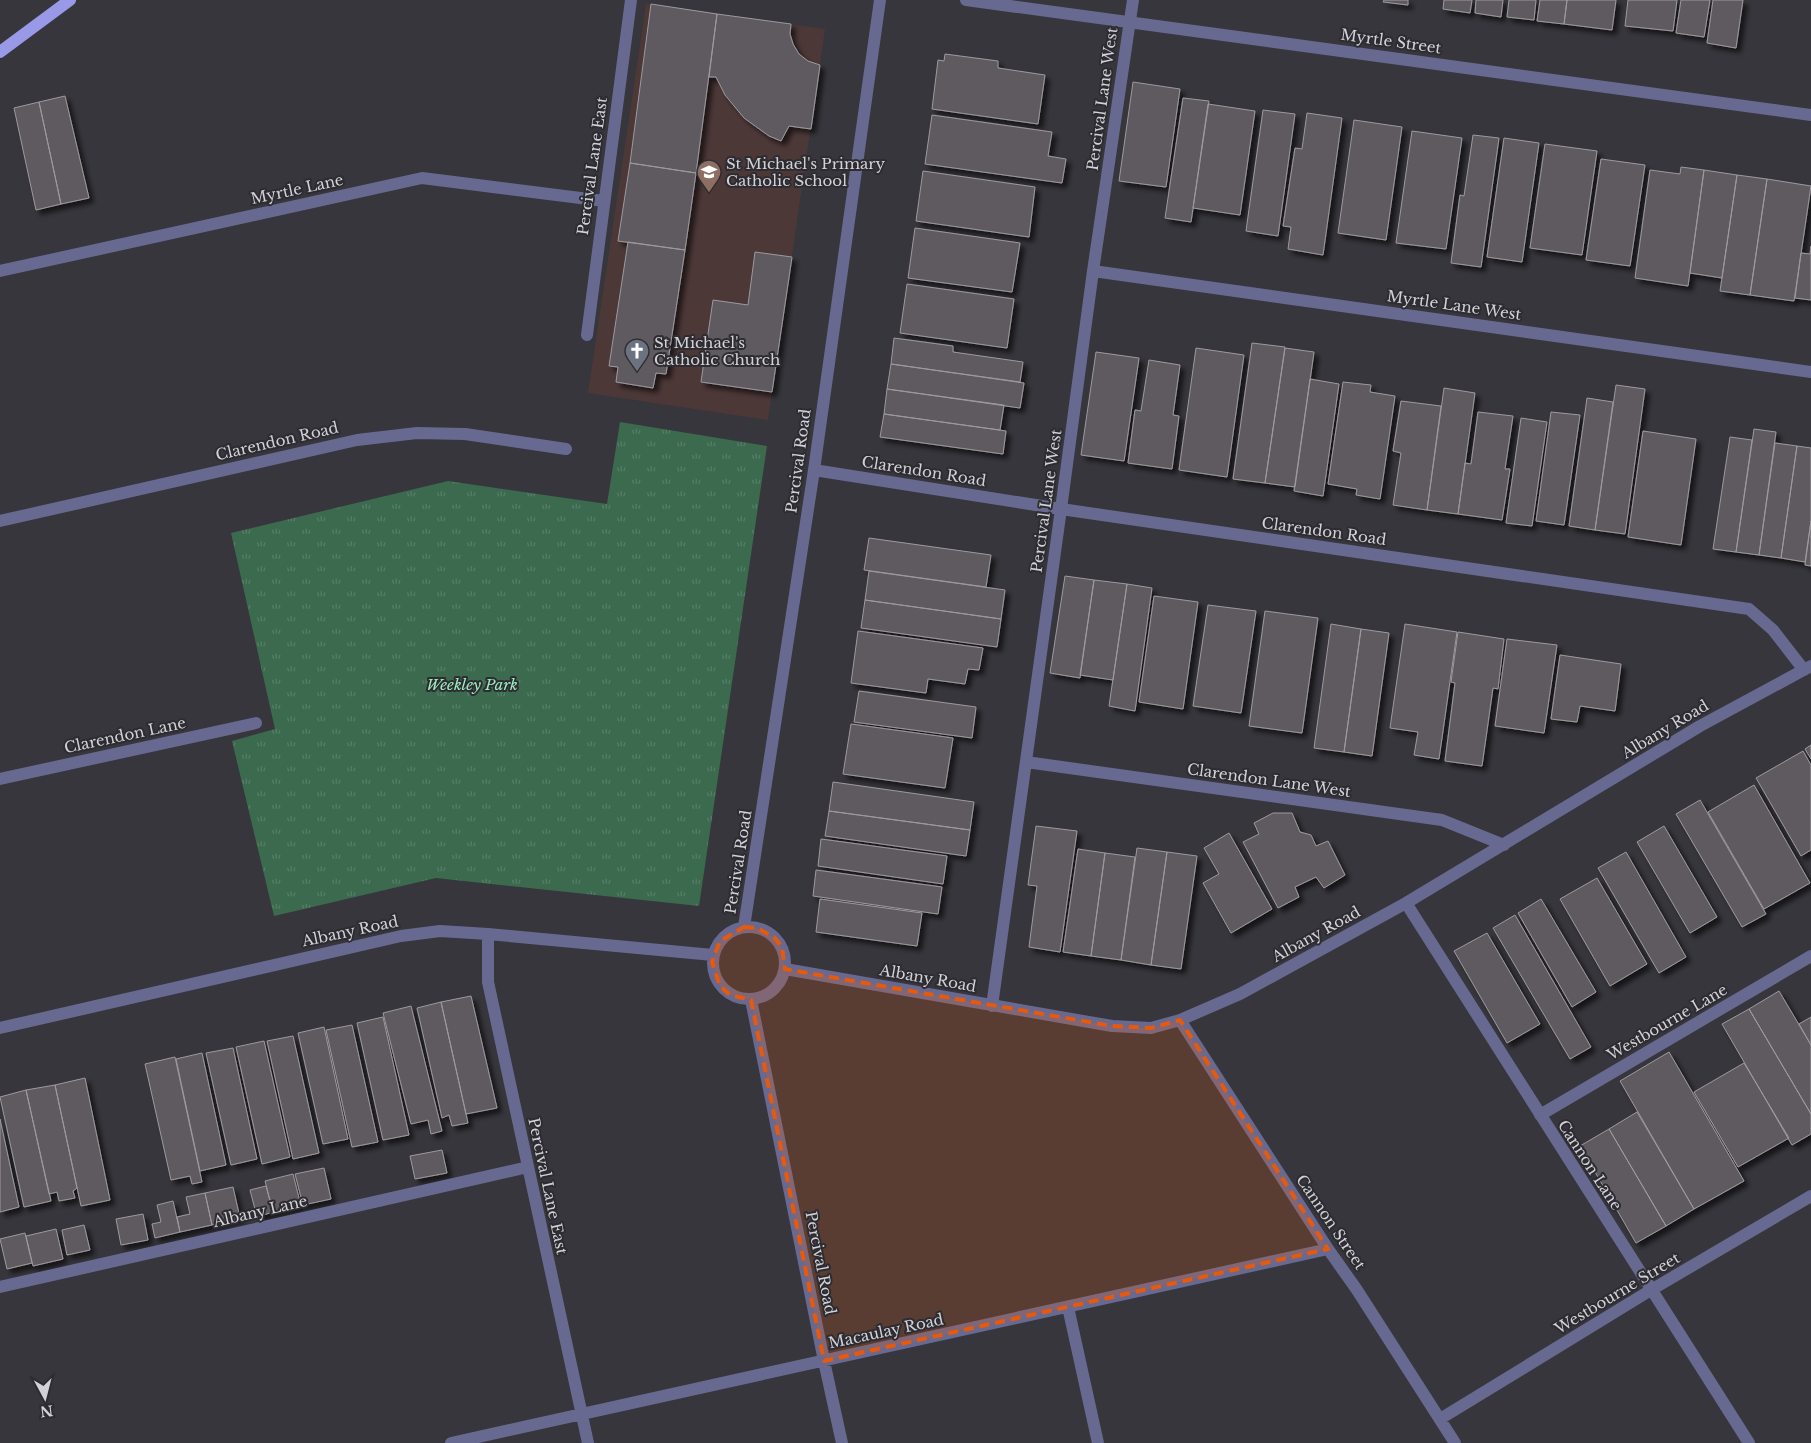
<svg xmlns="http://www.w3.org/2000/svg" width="1811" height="1443" font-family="'Libre Baskerville',serif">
	<defs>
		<pattern id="park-tufts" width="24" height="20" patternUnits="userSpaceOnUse" patternTransform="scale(1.25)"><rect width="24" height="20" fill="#3b6a4e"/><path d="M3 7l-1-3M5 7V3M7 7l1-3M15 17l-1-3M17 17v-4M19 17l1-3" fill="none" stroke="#567e67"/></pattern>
		<filter id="shadow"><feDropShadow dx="4.5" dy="4.5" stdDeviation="2.5" flood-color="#0009"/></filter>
	</defs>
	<rect width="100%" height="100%" fill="#36363c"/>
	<path fill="#4d3838" d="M646 4 825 29 768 420 588 393Z"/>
	<path fill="url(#park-tufts)" d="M620 422 767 446 699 906 436 878 274 916 232 741 275 729 231 533 448 481 607 504Z"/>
	<path fill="#5e5a5f" stroke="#9e999f" filter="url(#shadow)" d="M1384 0H1408V5L1383 2Z
		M1444 0H1472L1470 13 1443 9Z
		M1476 0H1503L1501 17 1475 13Z
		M1509 0H1536L1534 20 1507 17Z
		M1540 0H1567L1564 24 1537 21Z
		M1567 0H1616L1612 30 1564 24Z
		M1628 0H1677L1673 31 1625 26Z
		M1681 0H1710L1704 37 1676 33Z
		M1713 0H1743L1736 48 1707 43Z
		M651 4 717 14 696 173 630 163Z
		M717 14 791 24 790 34 793 44 799 54 808 61 820 65 811 129 789 126 781 141 769 136 744 118 725 95 716 77H709Z
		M945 54 998 61V68L1045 75 1038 124 932 109 938 60 944 61Z
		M1133 82 1180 89 1166 187 1119 181Z
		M65 96 89 198 61 204 39 102Z
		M1183 98 1209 101 1191 222 1165 218Z
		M39 102 61 204 36 210 14 108Z
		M1208 104 1255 111 1240 215 1193 208Z
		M1263 110 1295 114 1278 236 1246 231Z
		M1307 113 1342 118 1323 255 1288 249 1291 227 1283 226 1295 148 1302 149Z
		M932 115 1052 132 1048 156 1066 159 1062 183 925 164Z
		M1354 120 1402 127 1386 240 1338 233Z
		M1412 131 1462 138 1446 249 1396 243Z
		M1473 135 1499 138 1481 267 1451 263 1460 195 1464 196Z
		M1504 138 1539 143 1522 262 1487 257Z
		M1545 144 1597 151 1582 255 1530 248Z
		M1601 159 1645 165 1630 266 1586 260Z
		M630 163 696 173 685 250 618 241Z
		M1681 167 1704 170 1688 286 1635 278 1650 170 1680 174Z
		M1704 170 1737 175 1722 278 1690 273Z
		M923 171 1035 187 1029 237 916 221Z
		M1737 175 1767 179 1750 295 1720 291Z
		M1767 179 1811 186 1794 301 1750 295Z
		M915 228 1020 243 1012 292 908 278Z
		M628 242 685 250 666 374 656 373 653 388 616 382 618 367 609 366Z
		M1811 246V300L1795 298 1801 253 1810 254Z
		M755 252 792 257 772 392 701 382 713 300 748 305Z
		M907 284 1014 299 1007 348 900 333Z
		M894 338 953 346V352L1023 362 1020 382 891 364Z
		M1252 343 1285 347 1265 483 1233 479Z
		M1196 348 1244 355 1227 477 1179 470Z
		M1285 348 1314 352 1295 487 1265 483Z
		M1096 352 1139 358 1124 461 1081 455Z
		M1149 360 1180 365 1173 415 1179 416 1172 469 1128 463 1135 410 1141 411Z
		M891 364 1024 383 1020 408 887 389Z
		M1310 379 1339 384 1323 496 1294 491Z
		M1343 382 1371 385 1370 392 1395 396 1380 499 1356 495 1357 489 1328 484Z
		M1616 385 1645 389 1625 534 1595 530Z
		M1444 388 1475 393 1458 514 1427 510Z
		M887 389 1004 405 1000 430 884 414Z
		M1587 398 1613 402 1595 530 1569 526Z
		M1401 401 1441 406 1427 510 1393 505 1401 453 1393 451Z
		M1478 412 1513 416 1505 469H1510L1502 520 1458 514 1465 463 1471 464Z
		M1551 412 1580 415 1564 525 1536 521Z
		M884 414 1006 431 1003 454 880 437Z
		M1521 418 1547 422 1532 526 1506 523Z
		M1754 429 1776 432 1759 555 1736 552Z
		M1643 431 1696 439 1681 545 1628 537Z
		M1730 437 1752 440 1736 552 1713 549Z
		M1775 443 1797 446 1781 558 1759 555Z
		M1797 446 1811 448V521L1805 562 1781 558Z
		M1811 521V566L1805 565Z
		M869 538 991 555 986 587 864 570Z
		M869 571 1005 590 1001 619 865 600Z
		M1065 576 1094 580 1080 678 1050 673Z
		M1094 580 1127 584 1113 680 1080 675Z
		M1127 584 1152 588 1135 711 1109 706Z
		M1154 596 1198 602 1183 709 1139 702Z
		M865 600 1001 619 997 647 861 628Z
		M1208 605 1256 611 1241 713 1193 706Z
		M1265 611 1318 618 1302 733 1249 726Z
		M1331 624 1361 629 1344 752 1314 748Z
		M1405 624 1457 632 1439 759 1414 755 1418 732 1390 728Z
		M1361 629 1389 633 1372 756 1344 752Z
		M858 631 983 648 979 670 968 669 965 684 928 679 926 693 851 683Z
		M1458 632 1504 639 1498 689 1493 688 1482 766 1445 761 1455 683 1451 682Z
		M1507 639 1557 645 1544 733 1495 726Z
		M1560 655 1621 664 1615 711 1580 706 1577 722 1551 719Z
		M859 691 976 707 972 738 854 722Z
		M851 724 953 738 945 788 843 774Z
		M1811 745V759L1805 749Z
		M1803 751 1811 765V850L1801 856 1756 778Z
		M833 782 974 802 970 830 829 811Z
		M1754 785 1810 883 1764 909 1708 812Z
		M1700 800 1766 914 1742 927 1676 814Z
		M829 811 970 830 966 856 825 836Z
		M1273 813H1292L1300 832 1311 835 1316 846 1328 841 1345 875 1324 888 1316 877 1295 887 1299 897 1278 908 1243 842 1259 834 1254 823Z
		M1036 826 1077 831 1060 952 1029 947 1037 886 1028 885Z
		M1664 826 1717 917 1690 933 1637 842Z
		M1229 833 1272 909 1231 933 1203 883 1219 874 1204 848Z
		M821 839 947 856 943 884 818 866Z
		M1137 848 1167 852 1151 965 1121 960Z
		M1078 849 1105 853 1091 956 1063 952Z
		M1167 852 1197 856 1181 969 1151 965Z
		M1626 852 1686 957 1659 973 1598 868Z
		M1105 853 1135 857 1121 960 1091 956Z
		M816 870 942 887 938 914 813 896Z
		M1597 878 1647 964 1610 986 1560 899Z
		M820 899 922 913 917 946 816 932Z
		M1541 899 1596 992 1572 1007 1518 913Z
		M1515 915 1591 1047 1570 1059 1493 928Z
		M1487 933 1540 1024 1507 1043 1454 951Z
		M1779 991 1811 1045V1114L1749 1009Z
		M471 996 497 1108 466 1114 441 1002Z
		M441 1002 468 1123 452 1126 449 1115 442 1118 417 1008Z
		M411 1006 442 1131 431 1134 428 1120 411 1124 383 1013Z
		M1749 1009 1811 1114V1134L1792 1145 1722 1024Z
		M383 1017 409 1135 383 1140 357 1023Z
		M1811 1017V1045L1799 1024Z
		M352 1025 378 1142 352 1147 326 1030Z
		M324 1027 348 1139 323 1144 298 1033Z
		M293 1036 319 1153 293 1159 267 1041Z
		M264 1041 290 1157 262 1164 236 1047Z
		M233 1048 257 1159 231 1165 206 1053Z
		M1669 1052 1744 1181 1694 1209 1620 1081Z
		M202 1053 226 1165 200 1171 176 1059Z
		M175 1057 202 1182 192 1184 190 1176 171 1180 145 1064Z
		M1744 1063 1789 1138 1738 1167 1694 1092Z
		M85 1078 110 1200 81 1206 55 1085Z
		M55 1085 77 1188 73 1191 75 1198 59 1201 57 1192 49 1194 26 1090Z
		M26 1090 51 1201 24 1207 0 1097Z
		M1637 1112 1694 1209 1666 1226 1609 1129Z
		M0 1119 19 1207 0 1212Z
		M1609 1129 1666 1226 1636 1243 1580 1146Z
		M442 1150 447 1173 415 1179 410 1156Z
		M324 1168 331 1199 303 1205 295 1174Z
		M293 1174 301 1206 273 1212 265 1181Z
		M266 1186 273 1212 257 1217 250 1190Z
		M233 1187 240 1218 212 1225 205 1193Z
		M205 1193 212 1225 180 1232 177 1217 190 1214 186 1197Z
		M173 1201 180 1232 155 1238 152 1224 161 1222 157 1205Z
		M143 1214 148 1240 121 1245 116 1219Z
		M84 1225 90 1250 67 1255 62 1230Z
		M56 1229 63 1259 33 1266 26 1236Z
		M25 1233 32 1263 7 1269 0 1239Z"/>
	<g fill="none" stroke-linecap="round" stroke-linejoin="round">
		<path stroke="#686990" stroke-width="12" d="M966 0 1811 115
			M0 271 422 178 604 201
			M1093 271 1811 372
			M587 335 631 0
			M814 470 1061 509 1749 609 1773 630 1804 670
			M0 521 357 440 417 433 465 434 566 449
			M1026 762 1442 820 1504 845
			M0 779 256 723
			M1406 903 1749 1443
			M713 963a36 36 0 1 1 72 0a36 36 0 1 1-72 0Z
			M744 927 814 470 880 0
			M488 934V982L588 1443
			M785 969 1112 1026 1151 1028 1180 1020 1240 994 1406 903 1700 726 1811 666
			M751 1000 824 1361 842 1443
			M992 1006 1061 509 1093 271 1133 0
			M1180 1020 1328 1249 1357 1290 1455 1443
			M0 1028 401 936 440 931 488 934 713 955
			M1540 1115 1811 956
			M0 1287 528 1167
			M1068 1307 1098 1443
			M1440 1419 1651 1290 1811 1196
			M451 1443 1328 1249"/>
		<path stroke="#9999e7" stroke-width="12" d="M0 52 70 0"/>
	</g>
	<path fill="#e8590c" fill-opacity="0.2" stroke="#e8590c" stroke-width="4" stroke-dasharray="10 6" stroke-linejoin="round" d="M744 927 757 928 774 937 782 947 785 969 1112 1026 1151 1028 1180 1020 1328 1249 824 1361 751 1000 730 995 720 986 712 962 720 941Z"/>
	<defs>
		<symbol id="school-pin" viewBox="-11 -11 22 30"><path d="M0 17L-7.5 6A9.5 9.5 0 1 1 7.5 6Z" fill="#8d6e63" stroke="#2c2c32"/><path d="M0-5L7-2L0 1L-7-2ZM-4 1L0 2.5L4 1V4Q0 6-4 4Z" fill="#fff"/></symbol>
		<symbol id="church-pin" viewBox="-11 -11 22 30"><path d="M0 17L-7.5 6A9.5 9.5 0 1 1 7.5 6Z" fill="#6b7280" stroke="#2c2c32"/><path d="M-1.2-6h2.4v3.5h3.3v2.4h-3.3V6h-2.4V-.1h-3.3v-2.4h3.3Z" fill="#fff"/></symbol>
	</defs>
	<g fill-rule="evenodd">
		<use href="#school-pin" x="695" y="158" width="28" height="38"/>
		<use href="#church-pin" x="623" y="337" width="28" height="38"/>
	</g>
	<g text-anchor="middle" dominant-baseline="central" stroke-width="4" stroke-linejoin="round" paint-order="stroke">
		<g font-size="15" fill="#d2d2d6" stroke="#2c2c32">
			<text transform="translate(1391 41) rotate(8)">Myrtle Street</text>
			<text transform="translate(1102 99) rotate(-82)">Percival Lane West</text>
			<text transform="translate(592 166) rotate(-82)">Percival Lane East</text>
			<text transform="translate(297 189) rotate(-12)">Myrtle Lane</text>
			<text transform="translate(1454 305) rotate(8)">Myrtle Lane West</text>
			<text transform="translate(277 441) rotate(-13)">Clarendon Road</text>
			<text transform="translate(798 461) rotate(-82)">Percival Road</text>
			<text transform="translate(924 471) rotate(9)">Clarendon Road</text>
			<text transform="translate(1046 501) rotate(-82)">Percival Lane West</text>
			<text transform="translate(1324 531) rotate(8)">Clarendon Road</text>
			<text transform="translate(1665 729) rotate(-31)">Albany Road</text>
			<text transform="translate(125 735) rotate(-12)">Clarendon Lane</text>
			<text transform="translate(1269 780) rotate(8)">Clarendon Lane West</text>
			<text transform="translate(738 862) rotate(-81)">Percival Road</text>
			<text transform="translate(350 931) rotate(-12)">Albany Road</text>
			<text transform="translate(1316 934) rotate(-29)">Albany Road</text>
			<text transform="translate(928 978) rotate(10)">Albany Road</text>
			<text transform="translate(1667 1022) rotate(-30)">Westbourne Lane</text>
			<text transform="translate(1590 1165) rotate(57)">Cannon Lane</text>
			<text transform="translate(548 1186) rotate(78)">Percival Lane East</text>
			<text transform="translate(260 1211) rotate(-13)">Albany Lane</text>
			<text transform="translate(1331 1222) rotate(56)">Cannon Street</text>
			<text transform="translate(821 1263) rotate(79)">Percival Road</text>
			<text transform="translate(1617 1293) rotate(-31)">Westbourne Street</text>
			<text transform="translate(886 1331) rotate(-12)">Macaulay Road</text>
		</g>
		<g font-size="15" fill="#d2d2d6" stroke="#2c2c32" text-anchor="start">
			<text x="726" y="163">St Michael's Primary<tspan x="726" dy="17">Catholic School</tspan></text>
			<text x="654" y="342">St Michael's<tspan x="654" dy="17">Catholic Church</tspan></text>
		</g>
		<g font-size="15" font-style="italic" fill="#9dedbd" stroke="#2c2c32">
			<text x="472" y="684">Weekley Park</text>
		</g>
	</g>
	<g transform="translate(45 1398) rotate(173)" stroke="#2c2c32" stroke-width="4" paint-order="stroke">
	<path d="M0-4L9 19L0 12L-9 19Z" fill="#d2d2d6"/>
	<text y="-8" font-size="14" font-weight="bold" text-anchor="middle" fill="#d2d2d6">N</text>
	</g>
</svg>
